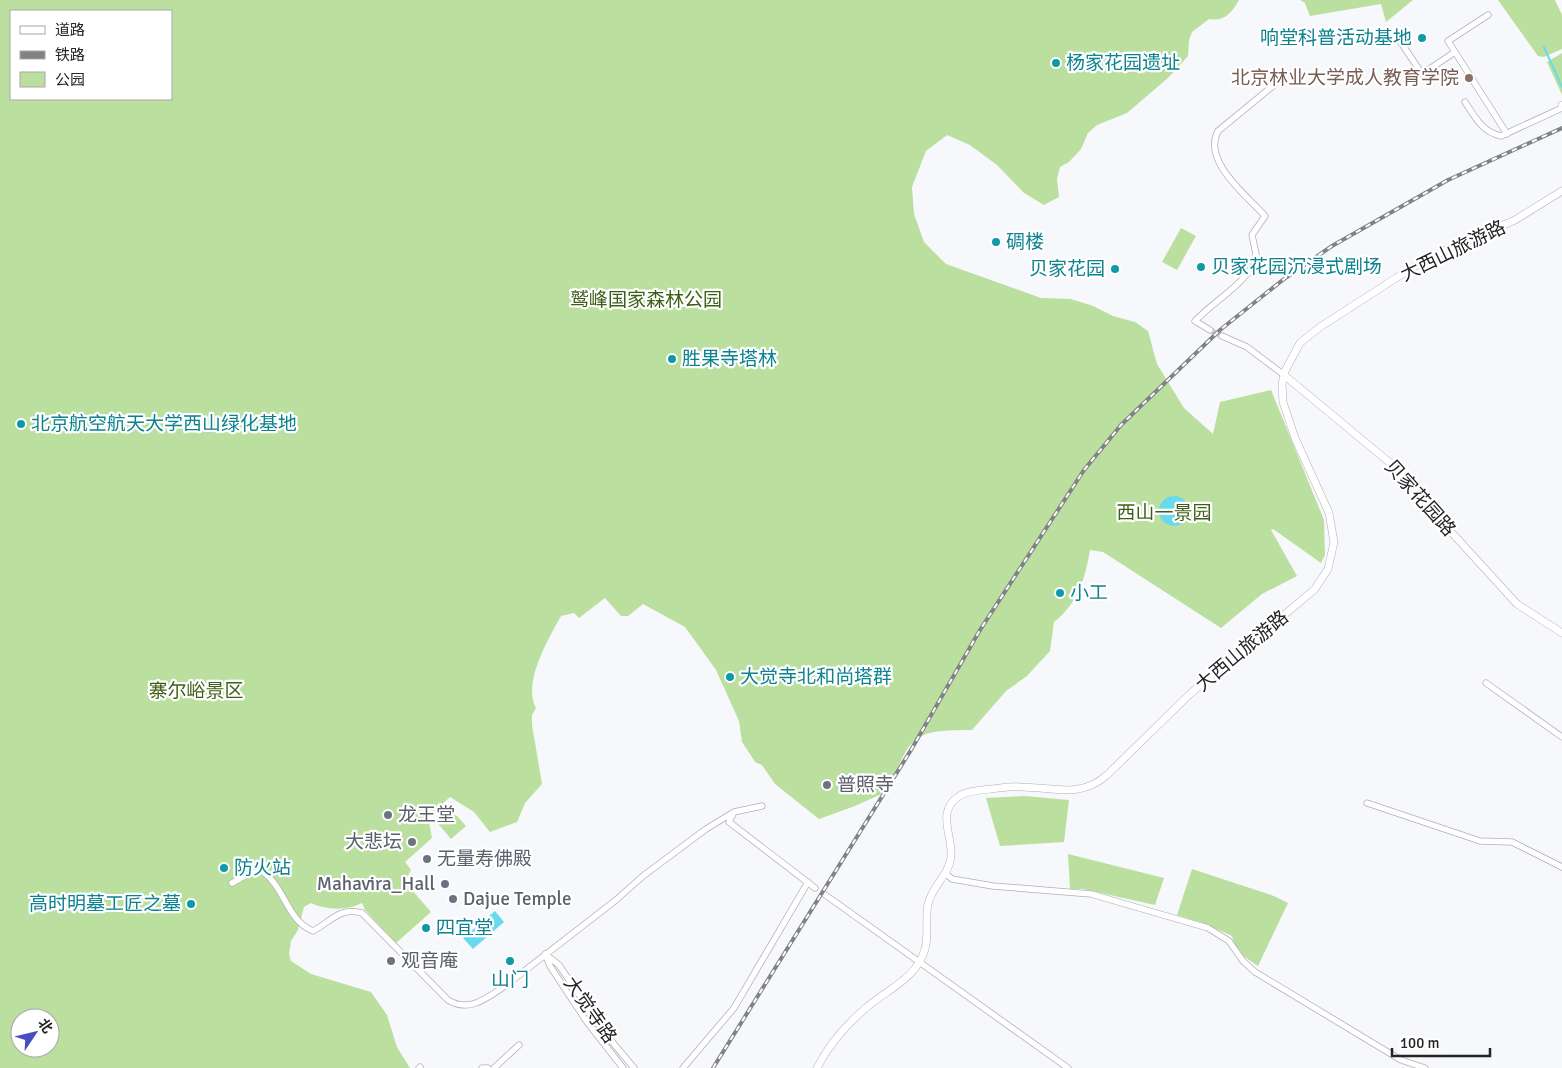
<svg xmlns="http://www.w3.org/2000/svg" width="1562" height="1068" font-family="Signika,'Noto Sans SC',sans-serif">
	<rect width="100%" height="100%" fill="#f7f8fb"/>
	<path fill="#bbdf9e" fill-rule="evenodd" d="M0 0H1239C1232 12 1225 22 1209 19L1192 32 1189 40 1188 56 1169 77 1127 113 1097 125 1088 133 1081 149 1069 162 1060 167 1057 179 1059 197 1044 205 1024 193 997 165 970 145 947 135 926 151 912 187 914 214 924 242 946 264 1041 298 1071 299 1093 306 1113 316 1135 322 1148 331 1157 364 1184 408 1213 434 1220 402 1271 390 1324 520 1325 555 1321 563 1273 529 1271 530 1297 576 1262 594 1221 628 1103 552 1090 550C1085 579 1078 603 1054 622L1050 651 1027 676 1006 691 972 730C910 730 911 736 888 791L855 806 819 819 775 784 762 765 755 762 750 754 742 742 739 721 716 670 685 627 643 604 628 616H621L605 598 579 618 574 613 561 616C549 638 522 683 536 708L532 715V725L542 784 525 803 517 822 490 832 474 812 450 797 428 817 432 838 405 862 411 870 405 882 431 912 396 943 365 910 362 903C347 911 326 910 311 903L304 907 298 930 291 941 289 954 291 961 311 974 371 992 387 1015 397 1047 410 1068H0ZM11 11H171V99H11ZM20 1018H50V1048H20Z
		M1300 0H1413L1386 22 1381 4 1310 16 1305 3Z
		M1498 0H1555L1562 15V49L1544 57 1538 56Z
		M1562 53V95L1547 62Z
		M1181 228 1196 236 1177 270 1162 262Z
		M1025 796 1069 800 1064 842 1000 846 986 798Z
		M446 811 457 816 466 826 451 839 435 820Z
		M1068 854 1164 878 1155 905 1083 889H1070Z
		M1192 869 1274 896 1288 903 1258 966 1236 951 1232 936 1208 925 1177 915Z"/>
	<path fill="#69daed" d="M1159 511a15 15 0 1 1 30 0a15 15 0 1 1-30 0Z
		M495 911 504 922 473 949 463 938Z"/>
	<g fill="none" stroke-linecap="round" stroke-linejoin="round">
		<path stroke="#69daed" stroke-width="2" d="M1544 47 1562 87"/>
		<path stroke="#cdced0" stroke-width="5.5" stroke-dasharray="5.5 3" stroke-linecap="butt" d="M1210 330 1222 336"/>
		<defs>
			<path id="minor" d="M1488 15 1448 41 1507 134
				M1398 38 1422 74 1455 52
				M1465 102C1475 117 1482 132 1501 136L1562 108
				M1210 330 1195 321C1215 300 1243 286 1257 259L1252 235 1265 216C1246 195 1202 161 1218 131L1274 85
				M1222 336 1247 347 1284 375
				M1486 683 1562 737
				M1367 803 1480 841 1512 842 1562 867
				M733 814 729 822 815 888
				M945 873 952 879 993 886 1091 894 1208 928 1229 941 1243 961 1255 972 1401 1060 1425 1068
				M232 883 250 873 262 871C286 888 286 920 313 931 332 921 339 907 362 913L448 1000C469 1013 487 998 505 986L616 900 643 876 706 829 734 812 762 806
				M824 894 1068 1068
				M545 954 559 965 604 1032 634 1068
				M545 954 550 966 587 1022 623 1068
				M419 1068 420 1067
				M482 1068H488
				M494 1068 519 1045
				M683 1068 734 1008 808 882"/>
			<path id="tertiary" d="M1562 105V107
				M1284 375 1401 472 1432 511 1517 604 1562 633
				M817 1068C829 1044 847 1024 867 1007 888 989 917 978 925 949 929 935 925 919 928 904 932 886 949 875 951 857 953 836 936 812 958 797 966 791 980 790 991 789 1001 788 1011 786 1021 787 1053 787 1080 799 1107 775L1191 693 1315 589 1328 569 1334 542 1329 513 1295 438 1283 402 1282 384 1285 371 1300 343 1320 327 1410 269 1444 251 1515 220 1562 191"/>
		</defs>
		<use href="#minor" stroke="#b1b1b5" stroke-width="7"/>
		<use href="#tertiary" stroke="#b1b1b5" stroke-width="8"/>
		<use href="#minor" stroke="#fff" stroke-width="5.5"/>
		<use href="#tertiary" stroke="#fff" stroke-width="7"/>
		<defs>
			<path id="rail" d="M713 1068 911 750 980 630 1084 470 1121 425 1220 330 1284 279 1332 246 1448 180 1562 128"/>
		</defs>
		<use href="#rail" stroke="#818284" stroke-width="4"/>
		<use href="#rail" stroke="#fff" stroke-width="2" stroke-dasharray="5.5" stroke-linecap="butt"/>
	</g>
	<g fill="#0f9aa8" stroke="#fff" stroke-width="2">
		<circle cx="1422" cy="38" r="5"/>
		<circle cx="1056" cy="63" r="5"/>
		<circle cx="996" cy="242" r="5"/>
		<circle cx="1201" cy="267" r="5"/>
		<circle cx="1115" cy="269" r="5"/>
		<circle cx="672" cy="359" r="5"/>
		<circle cx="21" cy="424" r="5"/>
		<circle cx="1060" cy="593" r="5"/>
		<circle cx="730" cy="677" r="5"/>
		<circle cx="224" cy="868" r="5"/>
		<circle cx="191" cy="904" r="5"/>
		<circle cx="426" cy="928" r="5"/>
		<circle cx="510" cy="961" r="5"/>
	</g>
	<circle fill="#8d6e63" stroke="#fff" stroke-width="2" cx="1469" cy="78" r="5"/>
	<g fill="#6b7280" stroke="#fff" stroke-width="2">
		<circle cx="827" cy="785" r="5"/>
		<circle cx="388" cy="815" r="5"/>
		<circle cx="412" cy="842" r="5"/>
		<circle cx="427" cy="859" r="5"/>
		<circle cx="445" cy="884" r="5"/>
		<circle cx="453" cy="899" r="5"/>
		<circle cx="391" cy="961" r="5"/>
	</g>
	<g text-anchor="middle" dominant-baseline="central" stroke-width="4.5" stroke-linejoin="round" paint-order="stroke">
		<g font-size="19" fill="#0d838f" stroke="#fff" text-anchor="start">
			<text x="1412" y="38" text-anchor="end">响堂科普活动基地</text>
			<text x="1066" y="63">杨家花园遗址</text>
			<text x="1006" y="242">碉楼</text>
			<text x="1211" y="267">贝家花园沉浸式剧场</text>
			<text x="1105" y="269" text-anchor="end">贝家花园</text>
			<text x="682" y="359">胜果寺塔林</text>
			<text x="31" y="424">北京航空航天大学西山绿化基地</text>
			<text x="1070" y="593">小工</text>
			<text x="740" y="677">大觉寺北和尚塔群</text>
			<text x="234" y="868">防火站</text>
			<text x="181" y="904" text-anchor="end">高时明墓工匠之墓</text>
			<text x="436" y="928">四宜堂</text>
			<text x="510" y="980" text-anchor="middle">山门</text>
		</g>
		<g font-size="19" fill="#785e54" stroke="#fff" text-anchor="end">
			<text x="1459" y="78">北京林业大学成人教育学院</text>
		</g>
		<g font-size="19" fill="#242425" stroke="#fff">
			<text transform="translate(1453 251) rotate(-26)">大西山旅游路</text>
			<text transform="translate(1420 498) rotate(48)">贝家花园路</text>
			<text transform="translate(1242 651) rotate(-40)">大西山旅游路</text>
			<text transform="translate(590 1010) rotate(55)">大觉寺路</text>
		</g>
		<g font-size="19" fill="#3c5f16" stroke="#fff">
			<text x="646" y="300">鹫峰国家森林公园</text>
			<text x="1164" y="513">西山一景园</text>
			<text x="196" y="691">寨尔峪景区</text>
		</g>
		<g font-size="19" fill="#5b616d" stroke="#fff" text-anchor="start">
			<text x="837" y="785">普照寺</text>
			<text x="398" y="815">龙王堂</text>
			<text x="402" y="842" text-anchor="end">大悲坛</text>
			<text x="437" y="859">无量寿佛殿</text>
			<text x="435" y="884" text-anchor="end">Mahavira_Hall</text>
			<text x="463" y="899">Dajue Temple</text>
			<text x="401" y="961">观音庵</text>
		</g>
	</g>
	<rect x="10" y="10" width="162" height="90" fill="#ffffff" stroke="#a7a7a8"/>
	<rect x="20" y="26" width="25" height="8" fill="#ffffff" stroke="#a7a7a8"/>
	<text x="55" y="35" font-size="15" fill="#242425">道路</text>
	<rect x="20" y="51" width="25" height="8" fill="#818284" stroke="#a7a7a8"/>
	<text x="55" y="60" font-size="15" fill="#242425">铁路</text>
	<rect x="20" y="72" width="25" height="15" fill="#bbdf9e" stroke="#a7a7a8"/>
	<text x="55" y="85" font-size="15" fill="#242425">公园</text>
	<g transform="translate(35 1033) rotate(55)"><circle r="24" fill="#ffffff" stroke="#a7a7a8"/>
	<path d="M0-4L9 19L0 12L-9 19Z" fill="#4b4cc2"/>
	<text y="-8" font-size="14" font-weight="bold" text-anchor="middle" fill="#242425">北</text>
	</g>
	<path d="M1392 1048v8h98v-8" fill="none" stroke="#242425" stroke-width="2.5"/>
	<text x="1400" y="1048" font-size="15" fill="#242425" stroke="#ffffff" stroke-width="4" paint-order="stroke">100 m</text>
</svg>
